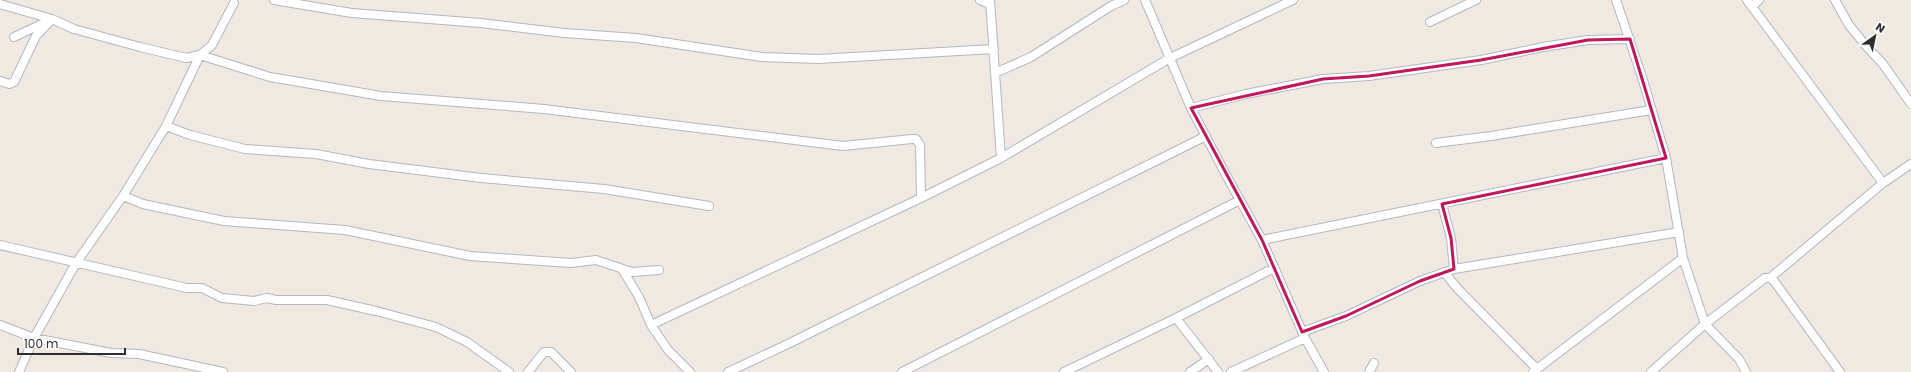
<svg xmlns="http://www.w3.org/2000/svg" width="1911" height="372" font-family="Poppins,sans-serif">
	<rect width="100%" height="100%" fill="#efe9e1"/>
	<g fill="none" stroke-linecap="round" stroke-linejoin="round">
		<defs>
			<path id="minor" d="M274 0 352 13 481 23 564 33 636 38 762 57 818 59 994 49
				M980 0 990 4
				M990 0 1001 158
				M1145 0 1191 108 1226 175 1262 240 1305 338 1324 372
				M1616 0 1642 77 1666 158 1683 258 1705 324 1739 359 1746 372
				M1747 0 1883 183
				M1835 0 1849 25 1867 47 1883 64 1911 104
				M0 4 52 19 74 29 140 47 186 58 200 55 270 77 381 96 544 109 843 146 912 139H916L920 145 921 198
				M1752 7 1759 0
				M1430 22 1476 0
				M14 37 48 21
				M995 73 1031 57 1111 6 1124 0
				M0 81 9 84 14 82 36 36 52 19
				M1191 108 1246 94 1323 79 1369 76 1481 60 1543 47 1588 40 1630 39
				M166 126 190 135 245 149 316 154 369 164 481 178 604 189 709 206
				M1436 143 1491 136 1651 110
				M123 196 143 204 224 221 345 230 470 256 571 263 596 260 632 272 659 270
				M1442 204 1451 238 1454 269
				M1262 240 1666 158
				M0 245 187 288H202L222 298 254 301 267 298 276 300H327L376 311 436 327 467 342 509 372
				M622 269 639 297 651 325 668 350 690 372
				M1444 272 1458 289 1537 369
				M1770 278 1774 281 1840 372
				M1176 318 1274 268
				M0 325 34 338 111 353 139 354 223 372
				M651 325 921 198 1001 158 1170 58 1293 0
				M1302 332 1346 316 1420 281 1454 269 1679 232
				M19 372 34 338 76 263 123 196 166 126 200 55 212 45 234 3
				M528 372 544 352H551L571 372
				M728 372 790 343 1206 136
				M902 372 1240 200
				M1064 372 1176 318 1218 372
				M1190 372 1209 359
				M1231 372 1305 338
				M1369 372 1374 363
				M1533 372 1683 258
				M1651 372 1705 324 1765 278H1770L1883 183 1911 164"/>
		</defs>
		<use href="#minor" stroke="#b4b7c1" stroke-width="10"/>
		<use href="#minor" stroke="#fff" stroke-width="8"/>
	</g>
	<path fill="none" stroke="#c2185b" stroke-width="3" stroke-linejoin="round" d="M1630 39 1666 158 1442 204 1451 238 1454 269 1420 281 1346 316 1302 332 1262 240 1191 108 1323 79 1369 76 1481 60 1588 40Z"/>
	<g transform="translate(1875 36) rotate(33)" stroke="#ffffff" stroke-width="3" paint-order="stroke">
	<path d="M0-3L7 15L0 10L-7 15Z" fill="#2e2e2e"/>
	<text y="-6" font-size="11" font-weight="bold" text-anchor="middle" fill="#2e2e2e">N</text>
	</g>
	<path d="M18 348v6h107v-6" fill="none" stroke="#2e2e2e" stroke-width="2"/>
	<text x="24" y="348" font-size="12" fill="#2e2e2e" stroke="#ffffff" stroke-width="3" paint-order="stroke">100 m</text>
</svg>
